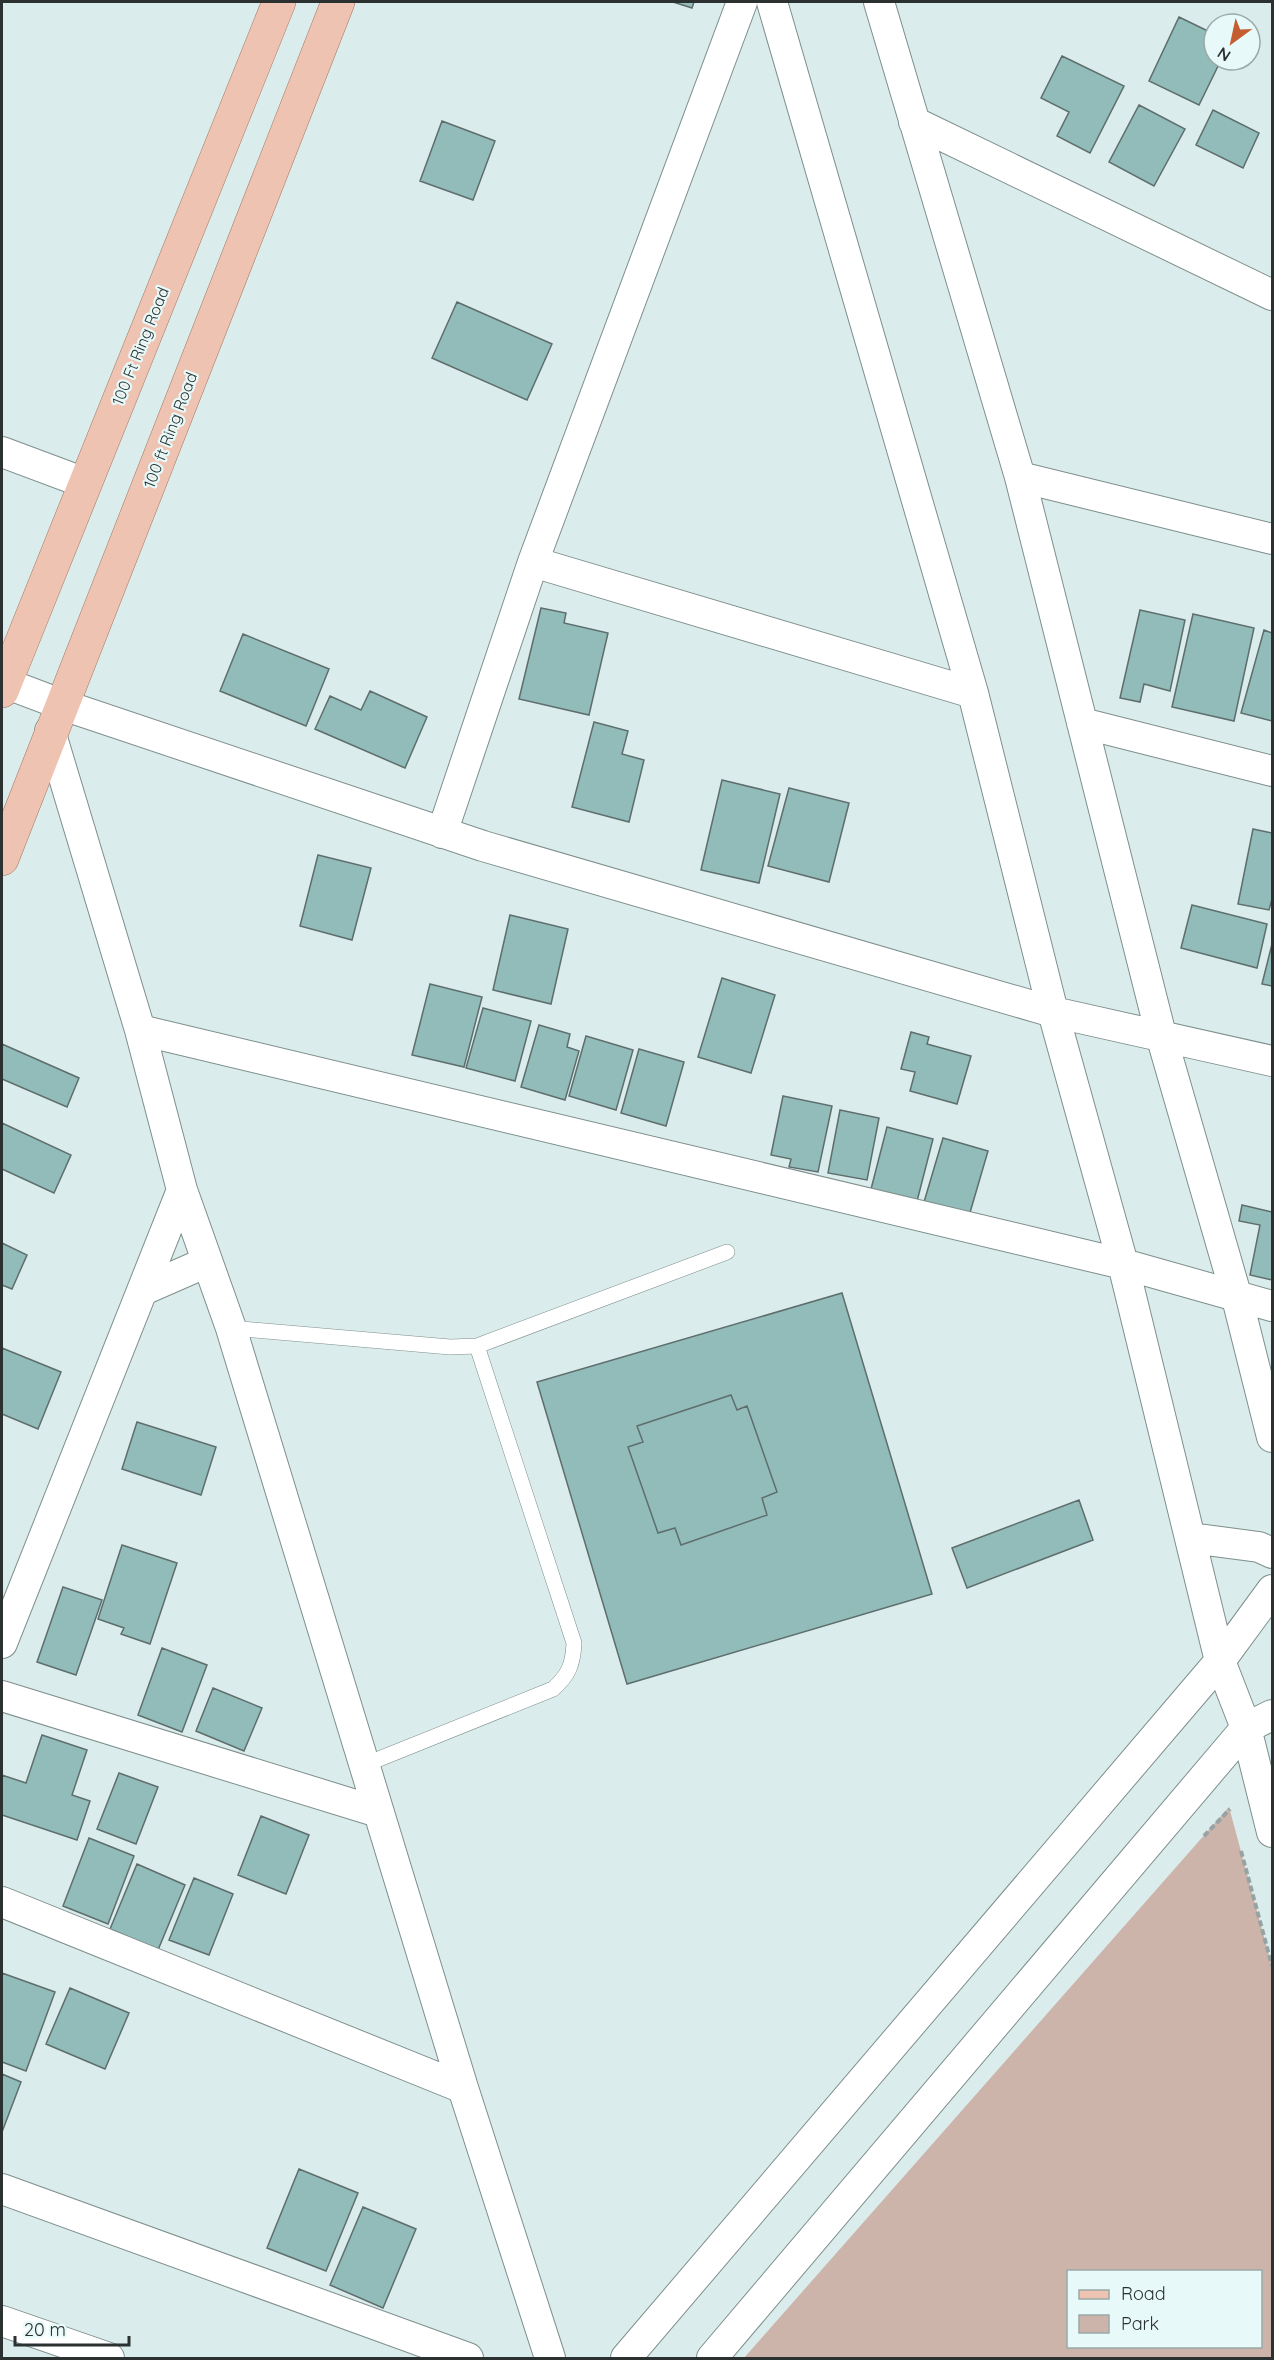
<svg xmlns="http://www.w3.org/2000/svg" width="1274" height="2360" font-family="Quicksand,sans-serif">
	<rect width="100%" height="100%" fill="#daeceb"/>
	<path fill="#ccb4ab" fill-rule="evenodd" d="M1229 1807 1272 1966V2358H744ZM1068 2272H1260V2346H1068Z"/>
	<path fill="#91bcb9" stroke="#5e6e6d" stroke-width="1.5" d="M673 2H694L692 8Z
		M1179 17 1214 34V60H1221L1199 105 1149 81Z
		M1062 56 1124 86 1090 153 1057 136 1069 112 1041 98Z
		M1139 105 1185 129 1154 186 1109 162Z
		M1213 110 1259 133 1243 168 1196 145Z
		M442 121 495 141 473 200 420 181Z
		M457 302 552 344 527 400 432 358Z
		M541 608 566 613 564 623 608 633 589 715 519 699Z
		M1140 610 1185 620 1170 691 1144 684 1140 702 1120 698Z
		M1193 614 1254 628 1234 721 1172 707Z
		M1264 630 1272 633V721L1241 713Z
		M243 634 329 669 306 726 220 691Z
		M370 691 427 717 405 768 315 729 330 696 361 710Z
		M594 722 628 731 622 754 644 760 629 822 572 807Z
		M722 780 780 794 759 883 701 870Z
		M789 788 849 803 829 882 768 866Z
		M1253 829 1272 833V899L1269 910 1238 904Z
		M318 855 371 868 352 940 300 926Z
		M1192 905 1267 924 1257 968 1181 948Z
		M510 915 568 929 551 1004 493 990Z
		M1272 944V986L1262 984Z
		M722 978 775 995 751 1073 698 1057Z
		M430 984 482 997 464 1067 412 1055Z
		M483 1008 531 1021 515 1081 466 1068Z
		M539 1025 570 1034 567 1047 579 1051 565 1100 521 1087Z
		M911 1032 929 1037 927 1044 971 1056 957 1104 910 1091 915 1072 901 1069Z
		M586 1036 633 1050 616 1110 569 1096Z
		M2 1044 79 1078 67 1107 2 1079Z
		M639 1049 684 1062 666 1126 621 1113Z
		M783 1096 832 1106 818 1172 789 1167 791 1159 771 1155Z
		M840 1110 879 1118 867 1180 828 1173Z
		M2 1123 71 1155 54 1193 2 1169Z
		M887 1127 933 1139 916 1205 870 1193Z
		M943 1138 988 1151 969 1216 924 1202Z
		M1242 1205 1272 1212V1280L1250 1275 1260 1225 1239 1221Z
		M2 1243 27 1255 12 1289 2 1285Z
		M842 1293 932 1594 627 1684 537 1382Z
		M2 1348 61 1372 38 1429 2 1414Z
		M731 1395 737 1410 747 1406 777 1492 762 1498 767 1515 681 1545 675 1528 658 1533 628 1447 643 1442 637 1426Z
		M137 1422 216 1447 201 1495 122 1469Z
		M1079 1500 1093 1540 967 1588 952 1548Z
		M122 1545 177 1563 150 1644 121 1634 124 1628 98 1619Z
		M63 1587 102 1600 76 1675 37 1662Z
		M162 1648 207 1665 182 1732 138 1715Z
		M213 1688 262 1708 244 1751 196 1731Z
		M42 1735 87 1750 72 1795 90 1801 77 1840 2 1815V1775L26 1783Z
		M119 1773 158 1787 136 1844 97 1829Z
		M261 1816 309 1835 286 1894 238 1875Z
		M89 1838 134 1856 108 1924 63 1906Z
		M137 1864 185 1885 158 1950 110 1929Z
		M194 1878 233 1894 209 1955 169 1940Z
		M2 1973 55 1992 26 2071 2 2062Z
		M70 1988 129 2013 105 2069 46 2044Z
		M2 2074 21 2082 2 2132Z
		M299 2169 358 2193 326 2271 267 2248Z
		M363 2207 416 2229 383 2308 330 2285Z"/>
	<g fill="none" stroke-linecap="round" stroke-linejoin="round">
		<defs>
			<path id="lane" d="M231 1328 450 1347 477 1346 727 1252
				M364 1765 553 1689C569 1675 573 1664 574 1643L477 1346"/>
			<path id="street" d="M772 2 973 693 1053 1012 1123 1264 1220 1661 1246 1728 1272 1832
				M879 2 1020 477 1161 1035 1237 1298 1272 1437
				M914 122 1272 295
				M2 452 85 483
				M1020 477 1272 539
				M533 562 973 693
				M2 682 63 705 483 846 1053 1012 1272 1061
				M1082 723 1272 771
				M50 731 140 1030 182 1190 231 1328 463 2088 550 2358
				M442 833 533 562 742 2
				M140 1030 1123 1264 1272 1306
				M143 1290 207 1262
				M1190 1538 1259 1547 1272 1553
				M2 1643 182 1190
				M2 1696 378 1812
				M2 1902 463 2088
				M2 2189 468 2358
				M2 2321 109 2358
				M626 2358 1220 1661 1272 1590
				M712 2358 1246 1728 1272 1715"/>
			<path id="primary" d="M2 691 279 2
				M2 859 338 2"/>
		</defs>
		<use href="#lane" stroke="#7e8f8d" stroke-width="16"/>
		<use href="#street" stroke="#7e8f8d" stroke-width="32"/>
		<use href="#primary" stroke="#a47662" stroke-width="34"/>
		<path stroke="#96a3a2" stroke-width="4" stroke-dasharray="6 3" stroke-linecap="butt" d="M1204 1836 1230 1809
			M1241 1851 1272 1966
			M1271 2358H1272"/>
		<use href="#lane" stroke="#fff" stroke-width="15"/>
		<use href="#street" stroke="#fff" stroke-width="30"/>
		<use href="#primary" stroke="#efc3b1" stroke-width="33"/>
	</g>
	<g text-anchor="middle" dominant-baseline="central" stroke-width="4.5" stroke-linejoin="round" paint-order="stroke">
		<g font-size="16" fill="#2a3130" stroke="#e7f9f8">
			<text transform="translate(140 346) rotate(-68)">100 Ft Ring Road</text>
			<text transform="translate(170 430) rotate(-69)">100 ft Ring Road</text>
		</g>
	</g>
	<rect width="1274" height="2360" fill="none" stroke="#2a3130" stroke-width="6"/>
	<rect x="1067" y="2270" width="195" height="78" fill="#e7f9f8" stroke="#9ba9a8" stroke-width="1.5"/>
	<rect x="1079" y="2290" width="30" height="9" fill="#efc3b1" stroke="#9ba9a8" stroke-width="1.5"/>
	<text x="1121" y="2300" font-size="18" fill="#2a3130">Road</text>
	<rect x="1079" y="2315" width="30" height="18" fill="#ccb4ab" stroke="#9ba9a8" stroke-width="1.5"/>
	<text x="1121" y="2330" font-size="18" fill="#2a3130">Park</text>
	<g transform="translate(1232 42) rotate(213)"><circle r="28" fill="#e7f9f8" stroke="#9ba9a8" stroke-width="1.5"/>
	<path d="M0-4.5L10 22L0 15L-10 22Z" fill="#c45d30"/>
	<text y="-9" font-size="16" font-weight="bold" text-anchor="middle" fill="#2a3130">N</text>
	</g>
	<path d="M15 2336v9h114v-9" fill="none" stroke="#2a3130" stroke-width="3"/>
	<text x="24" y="2336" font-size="18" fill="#2a3130" stroke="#e7f9f8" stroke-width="4.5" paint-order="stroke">20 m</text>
</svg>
